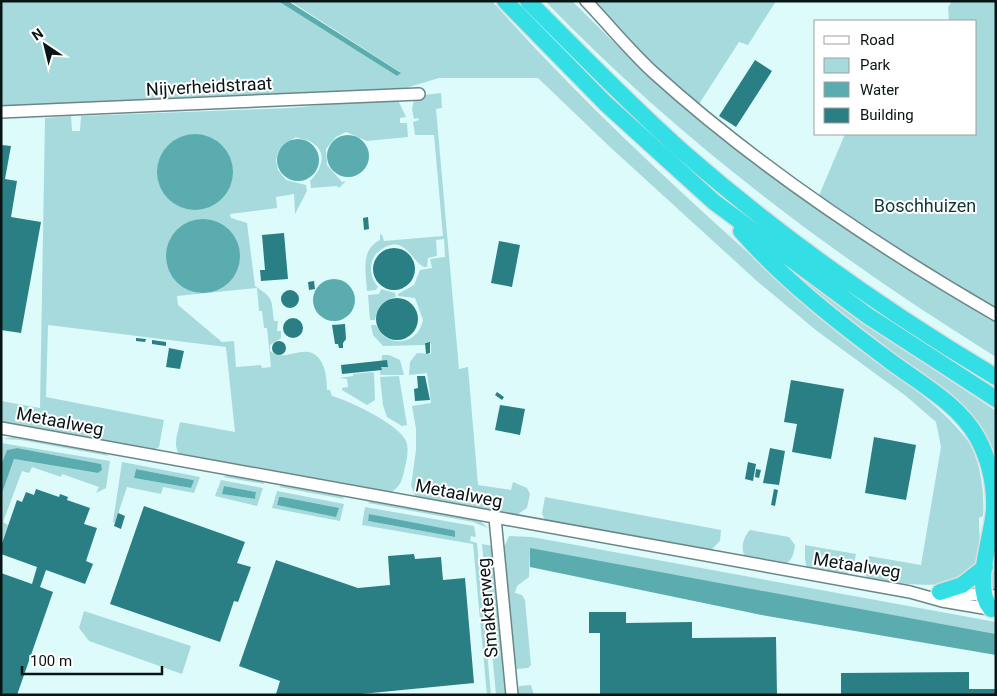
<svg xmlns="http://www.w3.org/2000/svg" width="997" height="696" font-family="Roboto,sans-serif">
	<rect width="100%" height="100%" fill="#defbfc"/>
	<path fill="#a7dadc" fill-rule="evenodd" d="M1 1H278L397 76 400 72 290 1H492C584 105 687 199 791 291 822 318 856 343 889 369 915 389 943 410 965 437 980 455 985 493 983 516L979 518C979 531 981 544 978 557 968 598 900 582 868 580L863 571 869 556 921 565 941 447 936 422 906 396 817 331 758 282 610 147 538 78H439L399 90 1 109Z
		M545 1H572L640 68 582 1H776L748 45 739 42 699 104 662 71 654 79 746 157 815 205 845 134H976V21H949L948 7 952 1H996V357C832 255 679 140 545 1Z
		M441 93 442 108 436 109 459 369 468 367 478 485 511 490 513 482 527 488 530 494 527 508 515 516 417 500 411 486 416 450V429L412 406 431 403 427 373 409 375 410 362 417 353 431 354V343L425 342V345L383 346 373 335 371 325H376C386 349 418 346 423 320L415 298 398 296V294L414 285 420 270 432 268 430 259 445 257 444 239 436 240 437 256 428 258 427 267C413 269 407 228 378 252 373 256 371 263 371 269 371 276 374 282 378 287L376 290 367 291C366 272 360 250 380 240V234L382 235 384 241 443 236 434 135H415L413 122 419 120 418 118 414 119 412 109 415 96Z
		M397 98 406 117 400 118V123H407L408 137 367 141 346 132 336 137 326 149 327 165 342 182 346 181 339 188 337 186 311 188 310 181C321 170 329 152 311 142 306 139 300 139 296 137L286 143 278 152 276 160 278 170 286 180 306 185 307 191 295 214 294 194 276 197 277 208 230 214 231 218 247 223 255 286C274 299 271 298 274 321H278L277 331H281V338L270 345V351L277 355C287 357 299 350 309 352 325 356 327 377 327 390H330L332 396C348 400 400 425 406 441 409 448 407 460 405 467 402 481 401 487 388 494L180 455C172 446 178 433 180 422L235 432 226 347 48 325 46 397 164 420 159 447 154 450 1 424V401L40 408 45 118 71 116 72 131H80L81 116 290 108ZM257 288 259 311H262L264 328H267L271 367 262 368 261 365 236 367 234 341 222 342 178 305 177 296Z
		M751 239 875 330 996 411V482L986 446Z
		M381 289 395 293 396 297C383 300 378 307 375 320H370L368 295 379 294Z
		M382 355H389L400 360 404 375H380Z
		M372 372 374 373 375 400 367 405 342 390V388L348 387 347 379 339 378 353 376V374Z
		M399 376 407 425 402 426 387 417 383 405 380 377Z
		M23 436 99 449 109 456 21 440 3 439 13 437 22 438Z
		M1 443 110 461 106 488 96 493 99 487 62 474 61 477 32 467 29 473 22 471 3 522 8 525 1 544V496L14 459 98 473 102 470 100 464 17 448 7 450 1 465Z
		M122 462 200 477 194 493 163 487 161 494 127 487 115 523 113 522ZM136 469 193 480 194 481 191 488 134 478Z
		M232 474 262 479 264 484 223 477Z
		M221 480 263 488 257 506 215 496ZM224 486 256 492 255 499 223 494Z
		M286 483 341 494 344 499 279 487Z
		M277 491 344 504 340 521 272 508ZM279 497 338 509 336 516 277 505Z
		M545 497 721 530 720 541 710 551 545 521 542 513Z
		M372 500 477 518 488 528 473 522 368 503Z
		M365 507 474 526 476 537 471 536 470 541 477 543 491 695H487L473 544 362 525ZM370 514 455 537 368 521Z
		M996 524V593L987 592Z
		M750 530 789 537 795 545C794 554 792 561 784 565L745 558C741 548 742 539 750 530Z
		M509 536 532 537 996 622V634L530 549 529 577 517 586 515 593 522 595 525 600 531 665 528 668 517 669 514 664 503 550Z
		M482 544 493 546 506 695H496Z
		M805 545 856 554 854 564 846 576 807 569 805 559Z
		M84 611 191 646 182 674 89 641 79 628Z
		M531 685 534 695H517L519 686Z"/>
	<path fill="#5aacaf" d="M278 1H288L401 73 397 76Z
		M157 172a38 38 0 1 1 76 0a38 38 0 1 1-76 0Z
		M327 156a21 21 0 1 1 42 0a21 21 0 1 1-42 0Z
		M277 160a21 21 0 1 1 42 0a21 21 0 1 1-42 0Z
		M166 256a37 37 0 1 1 74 0a37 37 0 1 1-74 0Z
		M313 300a21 21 0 1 1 42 0a21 21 0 1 1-42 0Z
		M17 448 101 464 102 470 98 473 14 459 1 496V465L7 450Z
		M136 469 193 480 194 481 191 488 134 478Z
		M224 486 256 492 255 499 222 494Z
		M279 497H282L339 508 336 517 277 505Z
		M369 514 452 530 455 531V537L368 521Z
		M530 548 996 634V655L767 616 530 567Z"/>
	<path fill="#297f83" d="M755 60 772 71 736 127 719 116Z
		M1 145 11 146 5 179 17 181 11 217 41 222 21 333 1 330Z
		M368 217 369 229 364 230 363 218Z
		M284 233 288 279 261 281 260 270H265L262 235Z
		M499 241 520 245 512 287 491 283Z
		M373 269a21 21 0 1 1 42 0a21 21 0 1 1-42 0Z
		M314 281 315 289 309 290 308 282Z
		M281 299a9 9 0 1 1 18 0a9 9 0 1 1-18 0Z
		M376 319a21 21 0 1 1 42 0a21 21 0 1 1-42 0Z
		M283 328a10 10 0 1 1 20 0a10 10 0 1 1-20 0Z
		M345 324 346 339 343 343V348H339L338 344H335L332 325Z
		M136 338 146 339 145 342 136 341Z
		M152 340 166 342V346L152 344Z
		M272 348a7 7 0 1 1 14 0a7 7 0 1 1-14 0Z
		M430 342V353L426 354 425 343Z
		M169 348 184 351 180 369 166 367Z
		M387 360 388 367H381L382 370 342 374 341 365Z
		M417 376H425L430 400 415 401 414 389 418 388Z
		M791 380 844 389 831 459 792 452 797 424 784 422Z
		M497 392 504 397 502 400 495 395Z
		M500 405 525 409 520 435 495 430Z
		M874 437 916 445 906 500 865 493Z
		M770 448 785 451 779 485 763 483Z
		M748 462 756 464 753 481 745 479Z
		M756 469 761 470 759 478 755 477Z
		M36 489 59 497 60 494 68 497 67 500 90 508 84 524 97 528 86 561 93 564 85 584 46 570 40 587 53 592 17 695H7L1 693V573L32 584 37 567 1 554V546L17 500 22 502 26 492 34 495Z
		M774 489 778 490 775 506 771 505Z
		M144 506 245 542 237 563 251 567 238 602 234 601 220 642 110 604Z
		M118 513 125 516 121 529 114 526Z
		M414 554 415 559 441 557 443 580 465 578 474 683 361 694 278 695 276 694 280 681 239 666 276 560 358 588 390 585 388 556Z
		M589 612H626V623L692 622V638L776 637 777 695H600V633H589Z
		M969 672V689H996V695H841V673Z"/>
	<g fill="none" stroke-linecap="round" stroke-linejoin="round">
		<defs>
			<path id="minor" d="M586 1C609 25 630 51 654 73 758 167 875 245 996 315
				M1 112 419 94
				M1 428 910 592 942 601 995 610
				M495 518 512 695
				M948 593 996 596"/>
			<path id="highway" d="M505 1 606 104 714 202 868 316 996 399
				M528 1C579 52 629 104 683 152 779 236 885 311 996 377
				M741 231C783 279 835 320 886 358 917 382 957 402 977 437 989 459 995 485 994 510 992 539 972 586 991 609
				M940 592 962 585 985 567"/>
		</defs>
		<use href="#minor" stroke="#6c8687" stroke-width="14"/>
		<use href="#highway" stroke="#dddede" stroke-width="19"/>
		<use href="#minor" stroke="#fff" stroke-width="11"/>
		<use href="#highway" stroke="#33dee4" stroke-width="16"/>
	</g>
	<g text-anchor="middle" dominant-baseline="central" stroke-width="4" stroke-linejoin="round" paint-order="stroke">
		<g font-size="18" fill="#091414" stroke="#fff">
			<text transform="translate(209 86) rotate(-3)">Nijverheidstraat</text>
			<text transform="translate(60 421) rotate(11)">Metaalweg</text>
			<text transform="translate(459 493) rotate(11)">Metaalweg</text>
			<text transform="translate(857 565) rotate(9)">Metaalweg</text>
			<text transform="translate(487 608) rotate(-95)">Smakterweg</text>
		</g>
		<g font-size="18" fill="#0e3738" stroke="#fff">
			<text x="925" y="205">Boschhuizen</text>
		</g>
	</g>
	<rect width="997" height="696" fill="none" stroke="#091414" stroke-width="5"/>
	<rect x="814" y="20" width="162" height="115" fill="#ffffff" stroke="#9da1a1"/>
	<rect x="824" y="36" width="25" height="8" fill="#ffffff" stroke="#9da1a1"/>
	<text x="860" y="45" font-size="15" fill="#091414">Road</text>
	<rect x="824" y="58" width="25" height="15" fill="#a7dadc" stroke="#9da1a1"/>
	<text x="860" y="70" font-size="15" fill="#091414">Park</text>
	<rect x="824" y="82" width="25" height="15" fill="#5aacaf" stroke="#9da1a1"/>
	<text x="860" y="95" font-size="15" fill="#091414">Water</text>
	<rect x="824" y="108" width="25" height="15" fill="#297f83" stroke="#9da1a1"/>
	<text x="860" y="120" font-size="15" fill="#091414">Building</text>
	<g transform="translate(45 45) rotate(325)" stroke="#ffffff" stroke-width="4" paint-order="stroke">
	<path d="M0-4L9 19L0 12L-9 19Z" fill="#091414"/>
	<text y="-8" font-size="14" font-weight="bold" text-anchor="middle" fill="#091414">N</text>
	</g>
	<path d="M22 666v8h140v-8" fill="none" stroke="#091414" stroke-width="2.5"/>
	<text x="30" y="666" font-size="15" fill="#091414" stroke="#ffffff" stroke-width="4" paint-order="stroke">100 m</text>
</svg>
